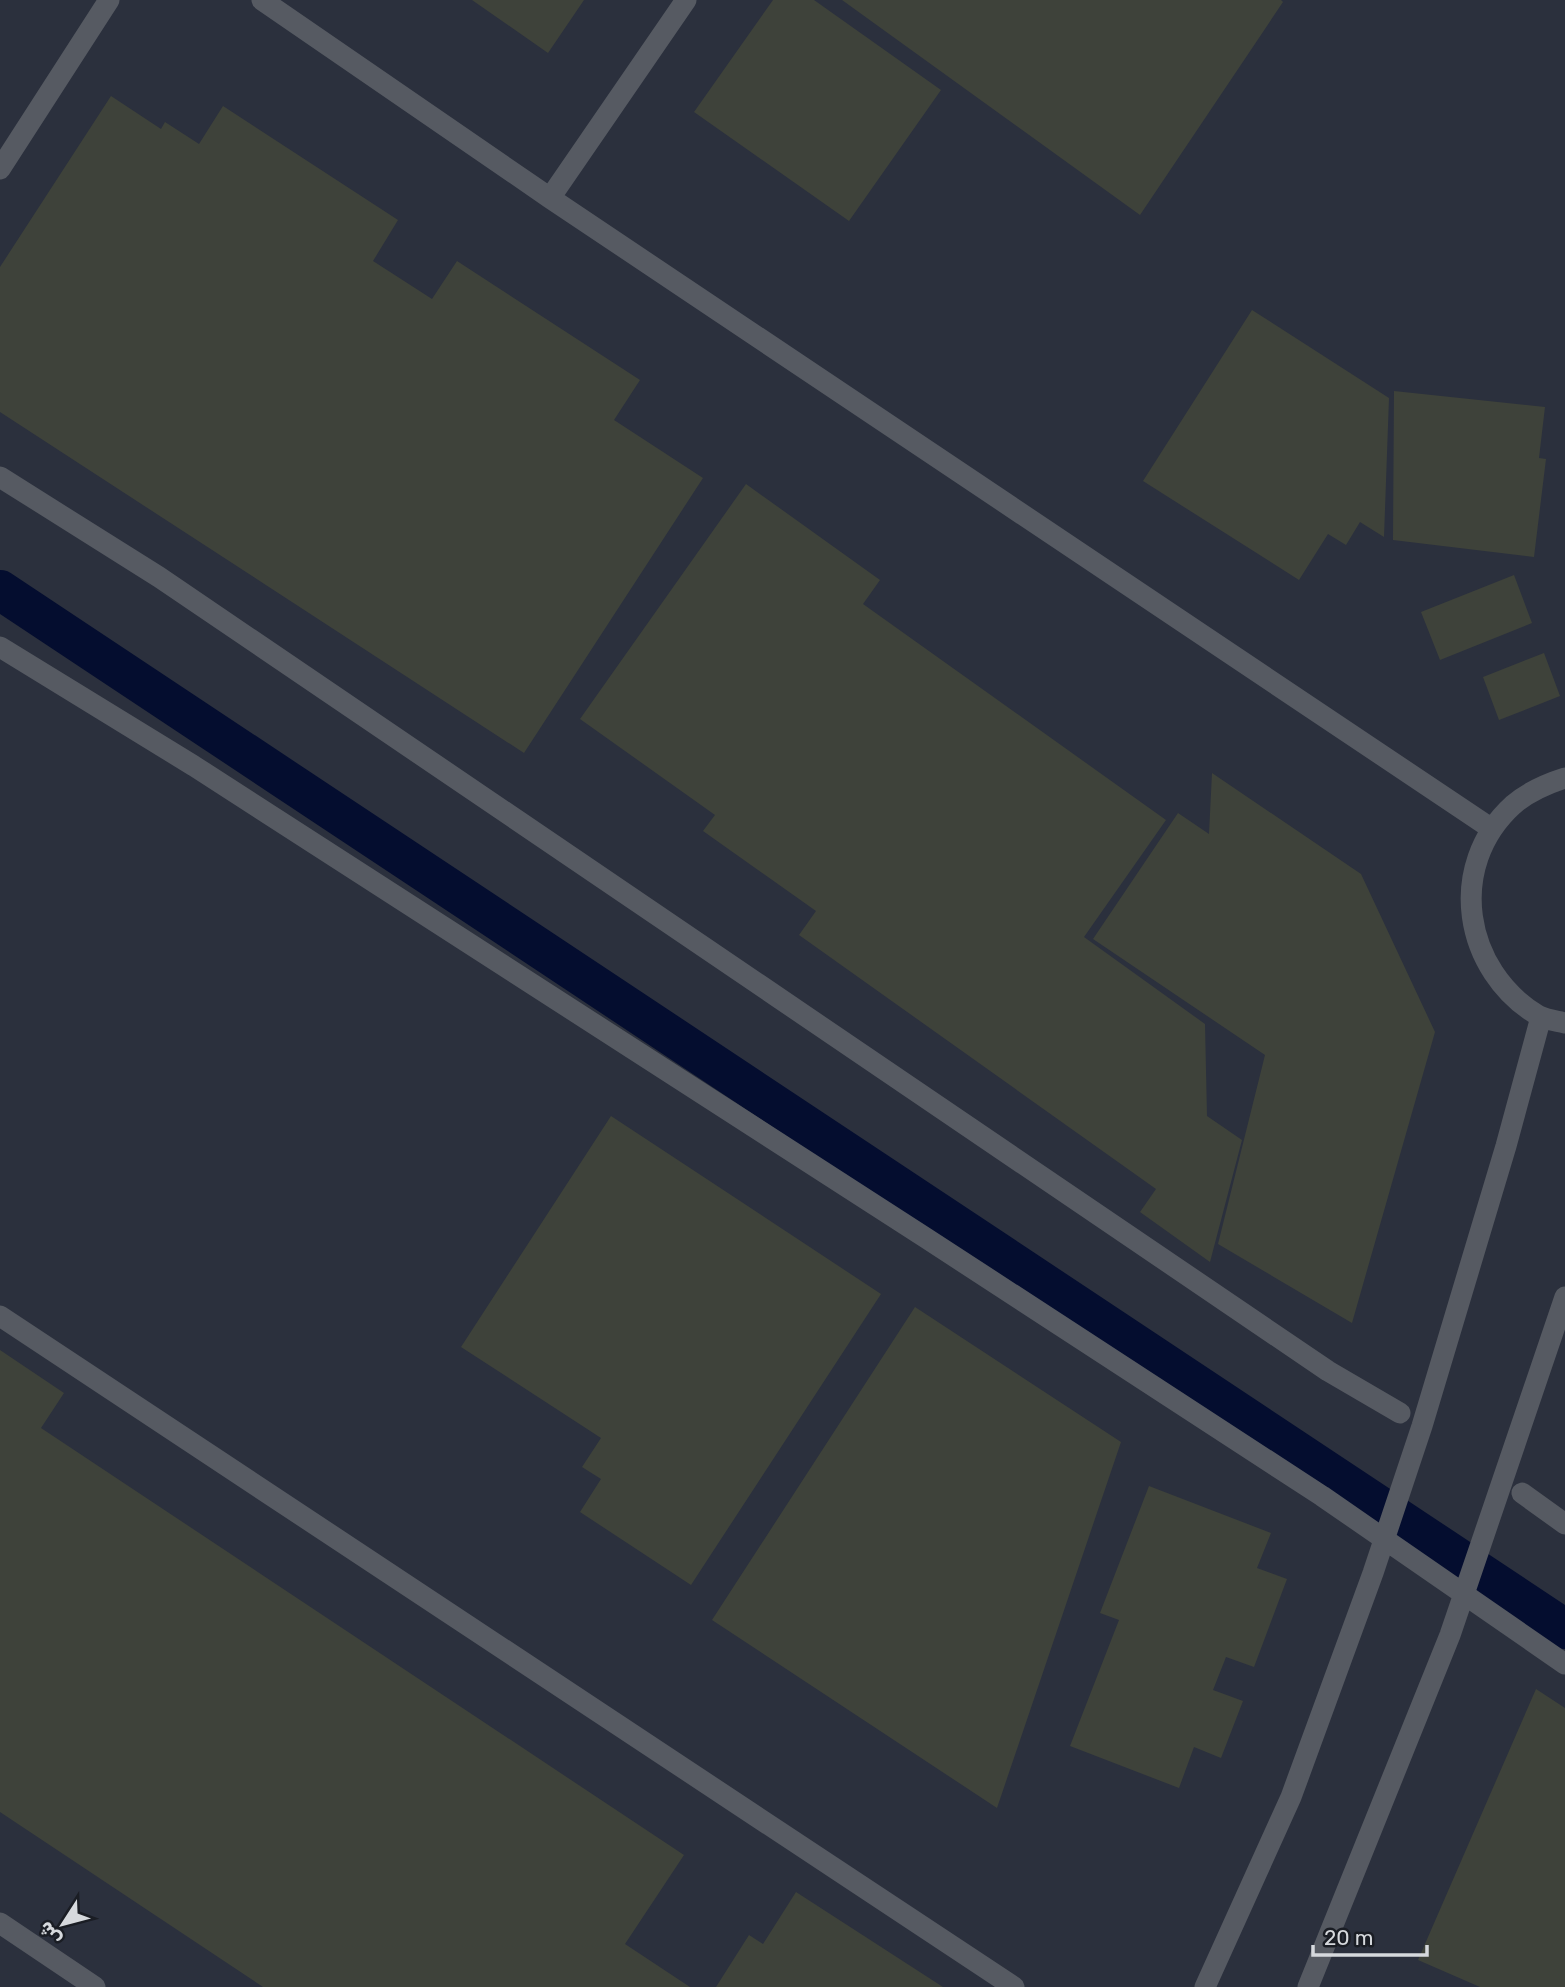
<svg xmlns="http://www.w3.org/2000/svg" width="1565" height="1987" font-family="Rubik,'Noto Sans Arabic',sans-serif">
	<rect width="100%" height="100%" fill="#24272e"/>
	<path fill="#2b303d" d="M0 0H1565V1987H0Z"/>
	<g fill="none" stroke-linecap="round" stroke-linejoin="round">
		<path stroke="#040d2f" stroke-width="40" d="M0 590 1565 1629"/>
	</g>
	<path fill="#3e423a" d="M472 0H584L548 53Z
		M773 0H814L941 90 849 221 694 112Z
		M842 0H1281L1283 2 1140 215Z
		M111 96 161 129 165 122 199 144 223 106 398 220 373 261 432 299 457 261 640 380 614 420 703 478 524 753 0 412V267Z
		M1252 310 1389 398 1384 537 1360 522 1346 545 1328 534 1299 580 1143 481Z
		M1394 391 1545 407 1539 458 1546 459 1534 557 1393 540Z
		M746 484 880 580 863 604 1166 820 1084 937 1205 1024 1207 1116 1242 1140 1210 1262 1140 1212 1156 1189 799 935 816 911 703 831 715 815 580 719Z
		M1514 575 1532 623 1440 660 1421 612Z
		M1544 653 1560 696 1499 720 1483 677Z
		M1212 773 1361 874 1435 1032 1352 1323 1218 1244 1265 1055 1093 939 1178 813 1209 834Z
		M611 1116 881 1294 691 1585 580 1512 601 1479 582 1467 601 1438 461 1347Z
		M915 1307 1121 1442 997 1808 712 1620Z
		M0 1350 64 1393 41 1428 684 1855 625 1944 690 1987H263L0 1812Z
		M1149 1486 1271 1533 1257 1568 1287 1579 1254 1667 1226 1657 1213 1690 1243 1701 1221 1758 1194 1747 1179 1788 1070 1746 1119 1620 1100 1613Z
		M1536 1689 1565 1708V1987H1480L1418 1960Z
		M796 1892 943 1987H716L749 1935 763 1944Z"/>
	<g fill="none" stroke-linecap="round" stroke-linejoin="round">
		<path stroke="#565a62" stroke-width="21" d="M262 0 550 198 1492 829
			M0 169 109 0
			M550 198 686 0
			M0 477 159 577 1328 1371 1400 1413
			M0 647 194 766 926 1238 1322 1496 1565 1664
			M1565 778C1546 784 1528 792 1513 805 1446 866 1463 971 1539 1016 1547 1020 1557 1021 1565 1023
			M0 1316 1014 1987
			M1522 1493 1565 1524
			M0 1923 95 1987
			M1205 1987 1291 1797 1373 1573 1422 1426 1506 1146 1541 1017
			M1308 1987 1450 1635 1565 1297"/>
	</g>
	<g transform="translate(63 1924) rotate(234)" stroke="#1a1d24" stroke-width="5" paint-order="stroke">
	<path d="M0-5L12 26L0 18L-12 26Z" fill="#d6d9dd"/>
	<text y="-10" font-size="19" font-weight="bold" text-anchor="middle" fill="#d6d9dd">ش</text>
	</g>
	<path d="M1313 1945v10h114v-10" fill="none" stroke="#d6d9dd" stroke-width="3.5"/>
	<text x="1324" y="1945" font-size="21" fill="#d6d9dd" stroke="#1a1d24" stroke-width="5" paint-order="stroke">20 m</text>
</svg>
